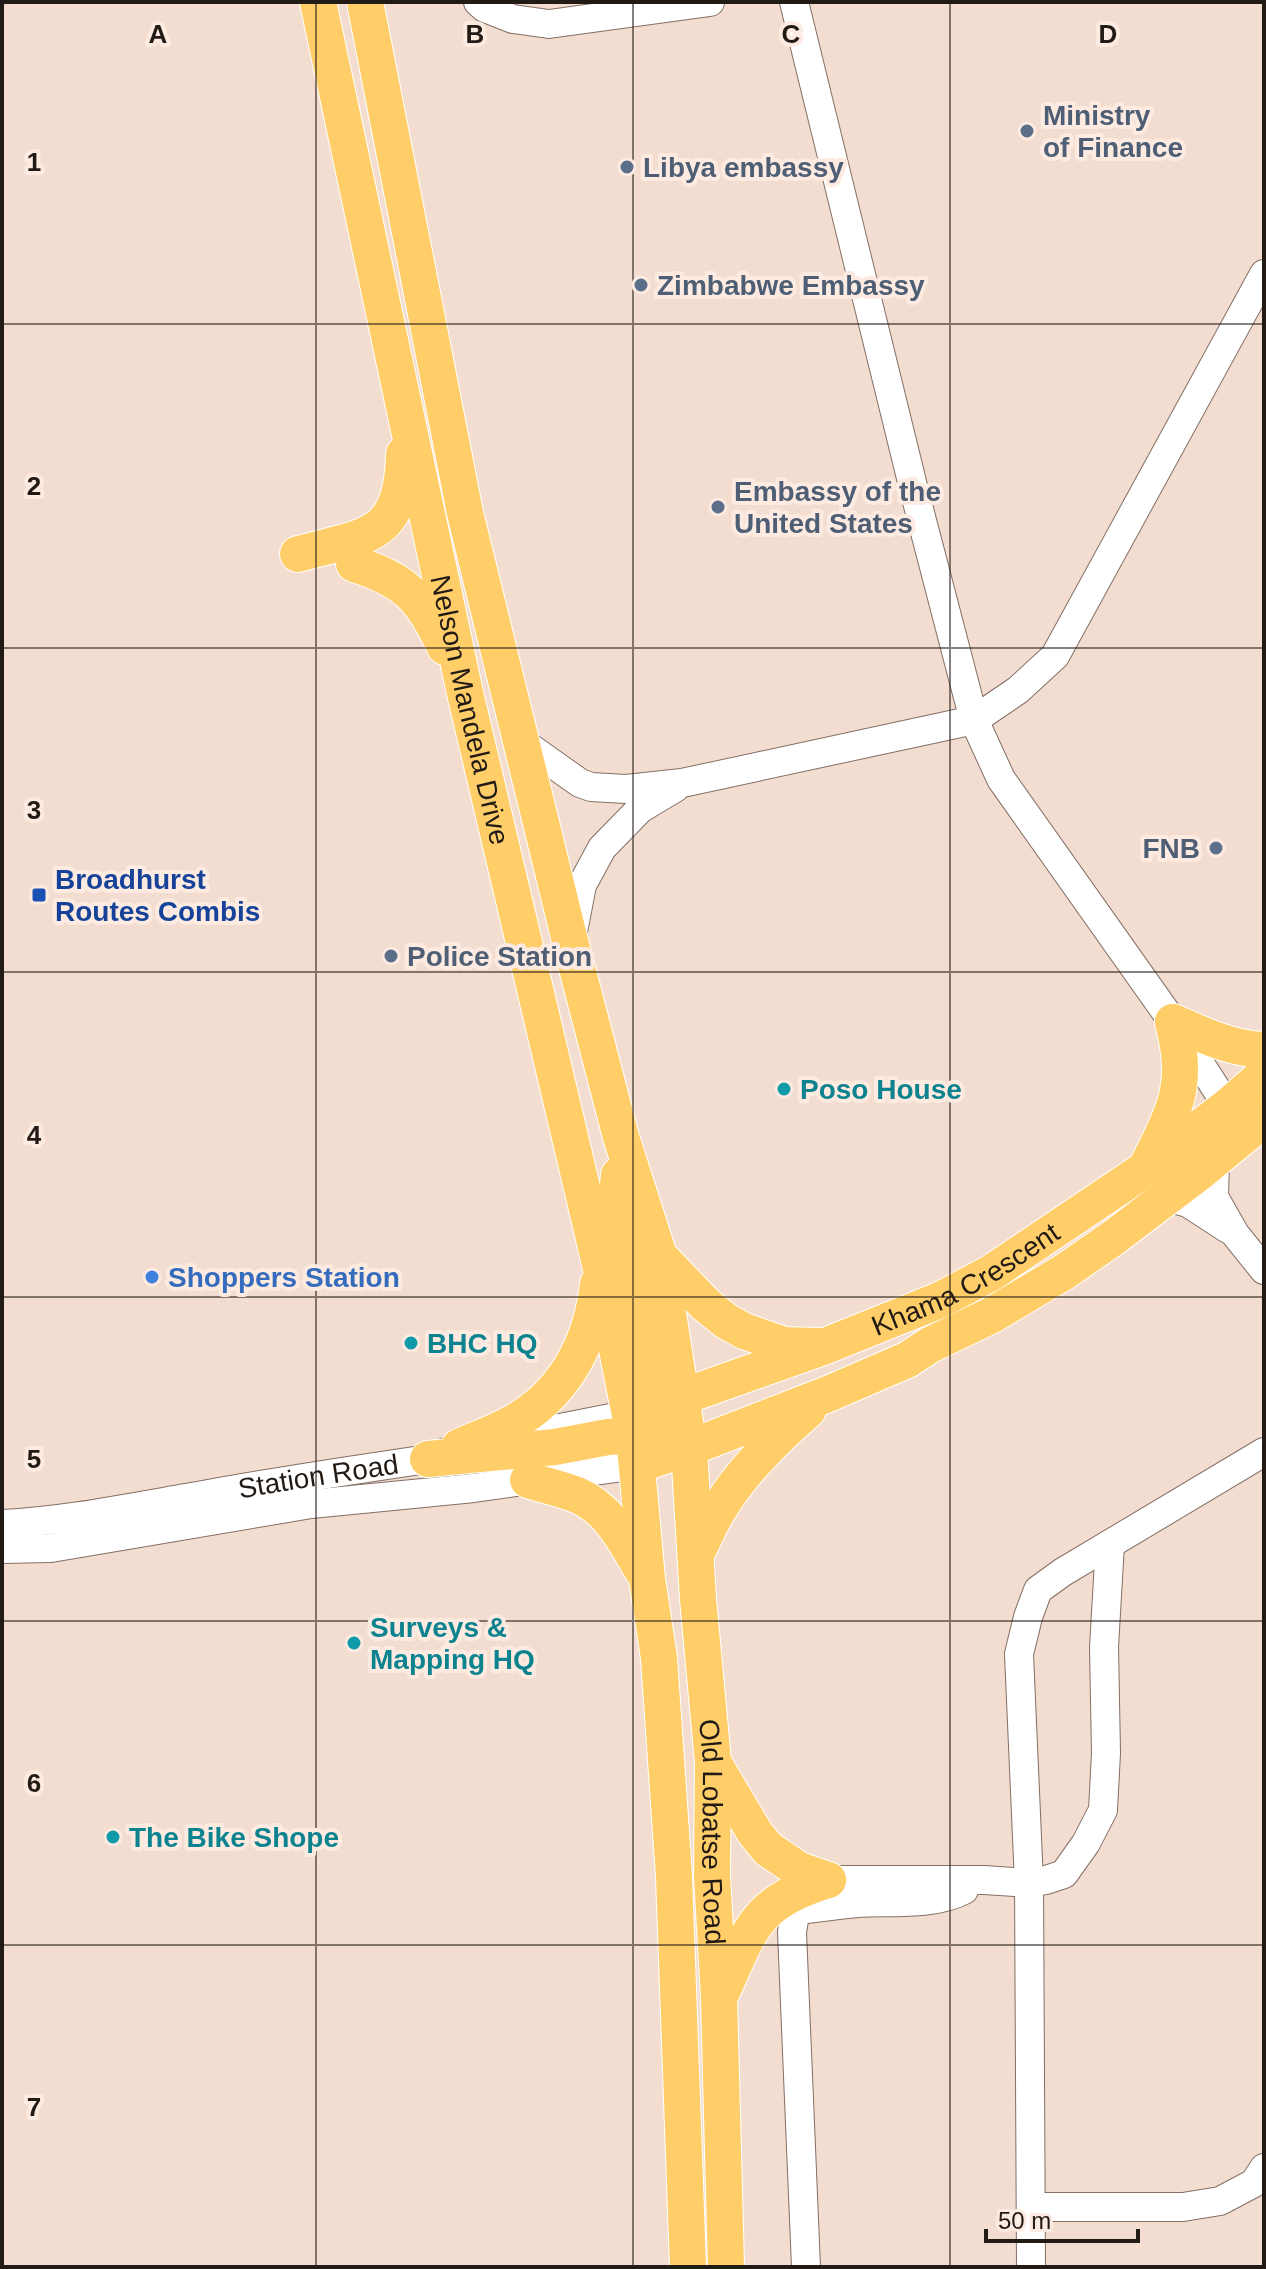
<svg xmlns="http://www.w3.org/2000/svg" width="1266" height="2269" font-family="Helvetica,sans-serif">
	<rect width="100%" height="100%" fill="#f3ddd1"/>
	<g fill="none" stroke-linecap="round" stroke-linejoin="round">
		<defs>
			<g id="minor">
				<path d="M478 2 485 8 513 19 549 24 710 2"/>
				<path d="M794 2 914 490 974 720 1001 779 1173 1022 1239 1124"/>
				<path d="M522 742 580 783 591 787 626 789 682 783 974 720 1018 690 1055 656 1264 274"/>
				<path d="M572 937 582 885 602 848 640 809 675 788"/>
				<path d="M1215 1160 1214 1197 1235 1234 1264 1270"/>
				<path d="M1166 1197 1188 1203 1228 1229"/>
				<path d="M545 1431 631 1414"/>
				<path id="s1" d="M2 1524C69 1521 137 1506 203 1495 278 1481 353 1470 428 1459L446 1452"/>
				<path d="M2 1549 51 1548 311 1504 474 1488 637 1465"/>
				<path d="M828 1880H984L1029 1883 1046 1880 1064 1874 1086 1843 1103 1810 1106 1753 1104 1647 1110 1544"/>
				<path d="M799 1889 792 1932 806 2267"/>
				<path d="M795 1910C816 1908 837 1905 858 1903 892 1901 933 1906 964 1890"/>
				<path d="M1031 2207H1183L1220 2201 1254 2183 1264 2168"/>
				<path d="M1031 2267 1029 1883 1019 1654 1028 1617 1038 1590 1063 1572 1264 1452"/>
			</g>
			<g id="major">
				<path id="s2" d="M318 2 465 693 600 1264 634 1435 647 1579 659 1658 674 1876 688 2267"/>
				<path id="s3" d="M365 2 465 513 571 945 621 1137 659 1256 689 1448 698 1599 713 1762 712 1876 719 1998 726 2267"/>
				<path d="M298 554C368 535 402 539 404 454"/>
				<path d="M354 564C408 581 421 598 445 647"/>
				<path d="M1173 1022C1203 1035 1231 1049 1264 1050"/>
				<path d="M1147 1166C1158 1144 1177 1109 1179 1084 1182 1063 1178 1043 1173 1022"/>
				<path d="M619 1175 617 1194 655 1407V1416"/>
				<path d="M659 1256 706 1305 726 1321 744 1331 784 1345 818 1346"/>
				<path id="s4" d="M659 1405 823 1347 940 1300 991 1273 1147 1168 1227 1107 1264 1075"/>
				<path d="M459 1447C479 1438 502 1430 521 1418 568 1388 592 1339 598 1284"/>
				<path d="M428 1459 555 1447 608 1437 657 1435"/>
				<path d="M637 1465 689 1448 828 1394 907 1360 930 1345 992 1315 1064 1272 1113 1238 1200 1172 1264 1119"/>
				<path d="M528 1480C544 1485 562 1489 577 1495 610 1509 625 1541 642 1570"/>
				<path d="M696 1554C704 1539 710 1523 719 1509 742 1471 775 1439 808 1410"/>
				<path d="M713 1762 755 1833 768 1849 799 1870 828 1880"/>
				<path d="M721 1994C751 1929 753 1903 828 1880"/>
			</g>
		</defs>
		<use href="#minor" stroke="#836f64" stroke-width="30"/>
		<use href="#major" stroke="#fff" stroke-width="38"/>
		<use href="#minor" stroke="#fff" stroke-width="28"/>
		<use href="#major" stroke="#ffce69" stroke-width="36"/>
	</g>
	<path fill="none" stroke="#221a15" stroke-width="2" stroke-opacity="0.55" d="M316 2V2267M633 2V2267M950 2V2267M2 324H1264M2 648H1264M2 972H1264M2 1297H1264M2 1621H1264M2 1945H1264"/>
	<g fill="#5c6f8a" stroke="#fdebe1" stroke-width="3">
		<circle cx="1027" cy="131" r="8"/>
		<circle cx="627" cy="167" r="8"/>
		<circle cx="641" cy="285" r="8"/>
		<circle cx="718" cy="507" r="8"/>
		<circle cx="1216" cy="848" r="8"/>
		<circle cx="391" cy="956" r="8"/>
	</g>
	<rect fill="#1a4fb4" stroke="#fdebe1" stroke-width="3" x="31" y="887" width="16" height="16" rx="4"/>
	<g fill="#0f9aa8" stroke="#fdebe1" stroke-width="3">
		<circle cx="784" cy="1089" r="8"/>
		<circle cx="411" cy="1343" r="8"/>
		<circle cx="354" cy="1643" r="8"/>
		<circle cx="113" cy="1837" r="8"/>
	</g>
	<circle fill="#3f7fe0" stroke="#fdebe1" stroke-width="3" cx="152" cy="1277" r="8"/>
	<g text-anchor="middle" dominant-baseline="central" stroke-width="8" stroke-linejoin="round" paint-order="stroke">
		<g font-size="28" font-weight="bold" fill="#4e5e75" stroke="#fdebe1" text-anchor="start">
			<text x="1043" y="115">Ministry<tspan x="1043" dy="32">of Finance</tspan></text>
			<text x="643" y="167">Libya embassy</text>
			<text x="657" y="285">Zimbabwe Embassy</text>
			<text x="734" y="491">Embassy of the<tspan x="734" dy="32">United States</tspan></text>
			<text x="1200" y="848" text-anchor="end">FNB</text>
			<text x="407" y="956">Police Station</text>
		</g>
		<g font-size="28" fill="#221a15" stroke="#fdebe1">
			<text stroke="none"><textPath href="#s2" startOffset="724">Nelson Mandela Drive</textPath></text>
			<text stroke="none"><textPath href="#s4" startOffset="332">Khama Crescent</textPath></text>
			<text stroke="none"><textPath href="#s1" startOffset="320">Station Road</textPath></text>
			<text stroke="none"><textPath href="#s3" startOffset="1868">Old Lobatse Road</textPath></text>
		</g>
		<g font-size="28" font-weight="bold" fill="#164399" stroke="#fdebe1" text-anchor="start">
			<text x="55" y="879">Broadhurst<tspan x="55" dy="32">Routes Combis</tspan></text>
		</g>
		<g font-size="28" font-weight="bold" fill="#0d838f" stroke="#fdebe1" text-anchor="start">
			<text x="800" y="1089">Poso House</text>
			<text x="427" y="1343">BHC HQ</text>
			<text x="370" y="1627">Surveys &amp;<tspan x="370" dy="32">Mapping HQ</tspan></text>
			<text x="129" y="1837">The Bike Shope</text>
		</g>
		<g font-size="28" font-weight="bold" fill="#366cbe" stroke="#fdebe1" text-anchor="start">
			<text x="168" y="1277">Shoppers Station</text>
		</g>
	</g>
	<g font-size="26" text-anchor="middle" font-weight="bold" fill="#221a15" stroke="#fdebe1" stroke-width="8" stroke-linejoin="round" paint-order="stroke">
		<text x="158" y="43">A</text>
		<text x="475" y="43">B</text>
		<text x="791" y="43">C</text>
		<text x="1108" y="43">D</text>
		<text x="34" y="171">1</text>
		<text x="34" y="495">2</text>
		<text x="34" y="819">3</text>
		<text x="34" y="1144">4</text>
		<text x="34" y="1468">5</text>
		<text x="34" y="1792">6</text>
		<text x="34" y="2116">7</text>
	</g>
	<rect width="1266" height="2269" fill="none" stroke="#221a15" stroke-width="8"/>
	<path d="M986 2229v12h152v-12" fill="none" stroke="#221a15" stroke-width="4"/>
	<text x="998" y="2229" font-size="24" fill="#221a15" stroke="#fdebe1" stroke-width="6" paint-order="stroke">50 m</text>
</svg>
